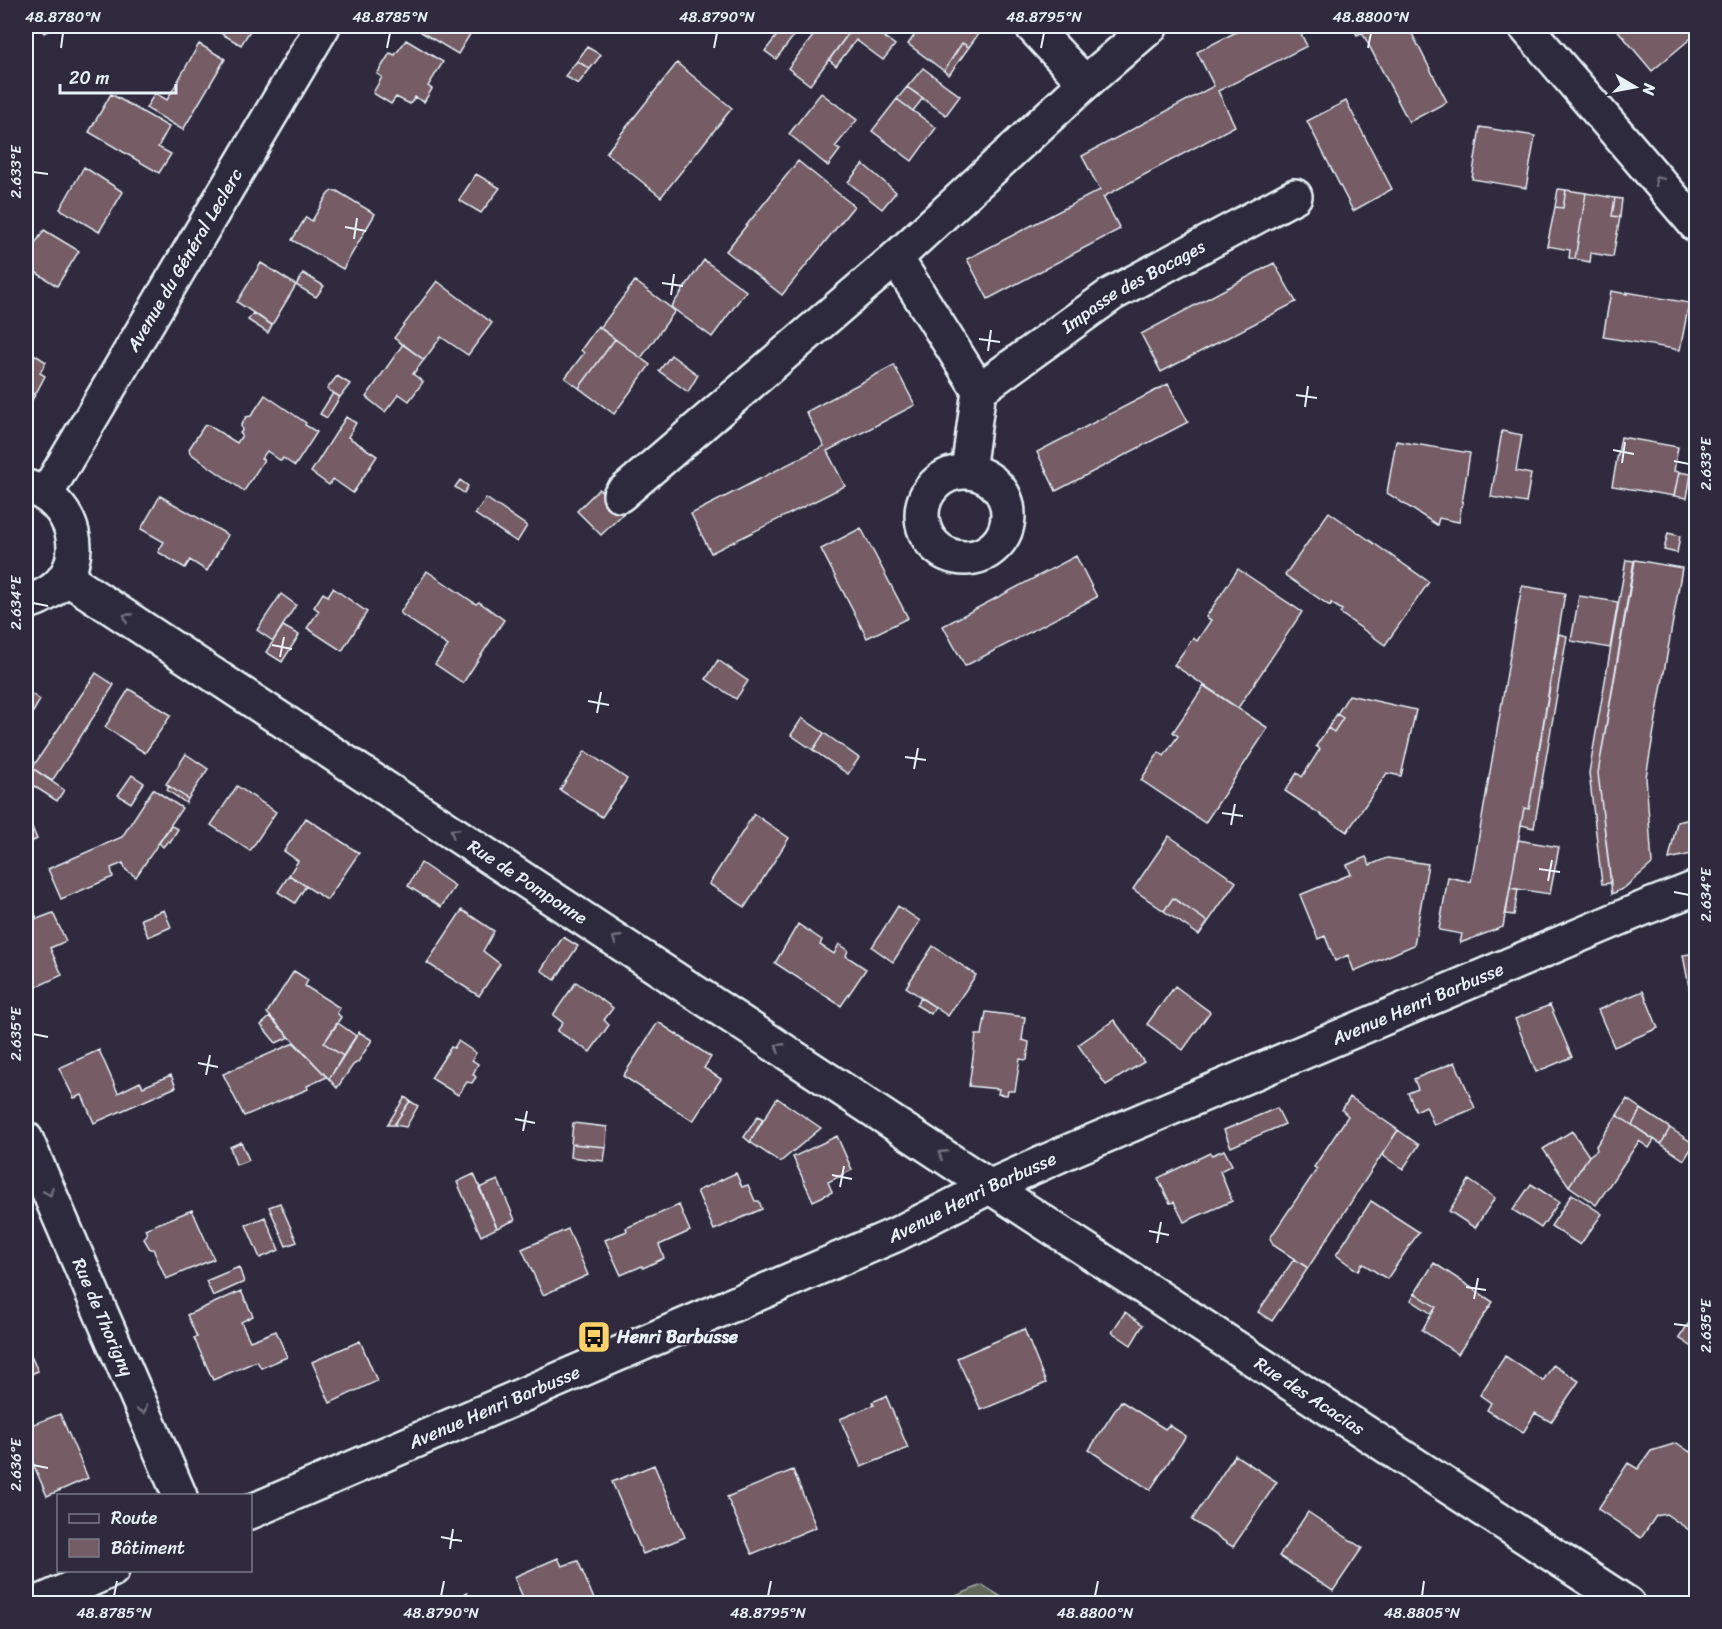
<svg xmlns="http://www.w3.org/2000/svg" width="1722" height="1629" font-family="Sriracha,sans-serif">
	<rect width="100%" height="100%" fill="#2f2a3d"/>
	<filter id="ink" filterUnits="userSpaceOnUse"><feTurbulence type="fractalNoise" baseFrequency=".0167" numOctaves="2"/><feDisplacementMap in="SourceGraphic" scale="12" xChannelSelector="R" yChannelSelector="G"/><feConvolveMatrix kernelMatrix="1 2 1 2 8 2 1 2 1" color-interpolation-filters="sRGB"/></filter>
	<g filter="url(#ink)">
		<path fill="#626658" stroke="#a5aca8" stroke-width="1.5" d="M982 1585 1011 1603H939Z"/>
		<path fill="#745c65" stroke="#e8f1f8" stroke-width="1.5" d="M40 26H57L44 33Z
			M208 26H253L241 45Z
			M425 26H475L458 54 421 32Z
			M821 26H854L810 85 788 68Z
			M854 26H869L895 45 883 60 856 40 836 66 829 60Z
			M921 26H977L982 29 969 47 962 43 944 71 908 44Z
			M1248 26H1297L1307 46 1218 91 1235 126 1103 197 1120 229 988 299 967 259 1100 190 1082 156 1214 86 1197 52Z
			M1352 26H1375L1357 35Z
			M1375 26H1408L1447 102 1409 122 1362 32Z
			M1614 26H1696V34L1652 71Z
			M782 29 793 37 776 59 765 51Z
			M406 40 443 62 428 86 432 89 424 102 415 97 410 104 396 97 391 104 373 93 382 77 377 74 390 53 395 55Z
			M962 43 969 47 949 75 944 71Z
			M199 44 225 59 183 130 146 108 155 93 167 100Z
			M587 47 601 55 590 69 577 61Z
			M577 61 590 69 578 84 565 76Z
			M677 63 732 108 661 197 606 153Z
			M923 68 960 96 946 115 907 87Z
			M907 87 923 98 913 111 897 99Z
			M821 93 857 120 835 147 840 150 828 166 789 134Z
			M111 94 169 127 158 147 171 154 159 173 89 132Z
			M897 99 936 128 912 161 872 131Z
			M1346 101 1392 189 1353 211 1307 121Z
			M1480 127 1535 136 1526 188 1472 179Z
			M798 161 854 206 782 295 726 251Z
			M863 164 896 192 882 209 848 182Z
			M84 167 123 192 99 232 60 209Z
			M476 174 500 188 481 213 459 200Z
			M1558 189 1566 190 1563 208 1555 207Z
			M1566 190 1586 193 1575 259 1569 258 1570 250 1547 246 1555 207 1563 208Z
			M332 191H337L375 214 343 269 292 240 306 217 312 221 328 194Z
			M1586 193 1615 198 1612 216 1620 217 1613 257 1591 253 1590 262 1575 259Z
			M1615 198 1622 199 1620 217 1612 216Z
			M44 230 79 251 57 286 26 266V258Z
			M704 260 746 291 712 337 671 307Z
			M261 263 296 285 272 325 237 302Z
			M1274 263 1296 302 1161 372 1141 334Z
			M303 273 324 286 316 297 296 285Z
			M437 281 492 323 468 355 441 337 424 360 394 338Z
			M635 281 675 311 641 358 600 328Z
			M1611 291 1627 294 1626 292 1689 303 1680 350 1603 337Z
			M253 313 272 325 268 333 248 320Z
			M598 326 615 339 579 388 565 378 584 353 581 350Z
			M615 339 650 365 614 414 579 388Z
			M403 344 424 360 413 374 423 382 409 401 399 394 385 412 366 397Z
			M26 349 46 362 40 373 45 376 35 395 26 389Z
			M671 355 698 375 688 392 659 371Z
			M894 365 915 405 827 451 845 486 711 553 691 514 824 446 806 412Z
			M337 376 350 384 340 397 327 389Z
			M1168 384 1188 422 1056 491 1037 452Z
			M26 389 35 395 26 410Z
			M333 393 340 397 327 418 320 414Z
			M265 395 306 423 305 425 317 432 295 466 283 458 281 461 267 451 261 459 264 460 244 491 190 453 189 449 204 426 208 425 237 443 242 435 240 433 242 431 241 425 246 417 251 416Z
			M346 417 356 423 348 437 377 456 353 493 333 479 329 485 311 472Z
			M1502 431 1522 435 1516 471 1531 474 1526 503 1491 497Z
			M1621 437 1678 447 1674 471 1679 472 1674 496 1612 486Z
			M1396 441 1470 453 1459 522 1439 518 1437 525 1387 493Z
			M1679 472 1691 474 1687 498 1674 496Z
			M460 480 468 486 464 493 455 487Z
			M599 489 626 511 601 535 577 511Z
			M160 496 228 535 207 571 190 560 185 568 158 552 164 542 141 529Z
			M486 498 527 526 517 542 475 514Z
			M1329 512 1429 582 1385 645 1340 613 1342 610 1331 603 1330 606 1285 575Z
			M861 528 908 618 867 638 821 549Z
			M1668 533 1680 536 1677 553 1664 550Z
			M1076 556 1097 597 965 666 943 626Z
			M1626 560 1634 561 1598 773 1611 883 1602 884 1589 773Z
			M1635 560 1682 568 1646 777 1652 864 1624 888 1612 894 1598 773Z
			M1238 569 1302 612 1238 708 1174 665 1193 638 1197 641 1211 620 1206 617Z
			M427 571 476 604 479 602 504 620 463 683 435 664 448 646 400 613Z
			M1522 586 1565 593 1529 809 1524 808 1503 927 1460 943 1462 934 1439 930 1448 877 1471 882Z
			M333 588 367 612 342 651 307 628 319 611 314 607 323 593 328 596Z
			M281 594 296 605 273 641 257 630Z
			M1579 596 1618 602 1610 648 1571 641Z
			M283 626 299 635 282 662 266 652Z
			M1559 634 1567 636 1534 828 1521 825 1524 808 1529 809Z
			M718 660 748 681 736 699 706 679Z
			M96 673 114 685 52 781 32 768Z
			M1204 686 1268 728 1205 823 1141 780 1159 752 1164 756 1178 736 1173 732Z
			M129 689 171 715 145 753 105 727Z
			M26 690 40 700 26 724Z
			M1349 695 1416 710 1401 776 1387 773 1347 832 1285 791 1297 773 1302 777 1320 749 1316 746 1328 728 1334 732 1343 718 1337 714Z
			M1337 714 1343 718 1334 732 1328 728Z
			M802 718 824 733 813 750 791 735Z
			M824 733 859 758 848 774 813 750Z
			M585 751 627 779 602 817 560 790Z
			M186 754 208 769 188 799 166 784Z
			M26 764 64 790 57 801 26 781Z
			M132 775 144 783 131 803 118 795Z
			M169 786 188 799 186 803 167 790Z
			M237 786 276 812 250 851 211 825Z
			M153 789 182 808 136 877 126 870 123 863 111 868 113 877 61 899 48 869 122 837Z
			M26 813 37 839 26 844Z
			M754 814 789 838 745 907 709 884Z
			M306 818 359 853 327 900 289 875 298 861 284 851Z
			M1696 818V853L1669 859 1677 822Z
			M171 826 178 829 170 842 168 841 163 847 159 843Z
			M1169 836 1236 882 1208 922 1173 898 1164 911 1133 889Z
			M1518 840 1559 847 1550 894 1510 888Z
			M1366 857 1370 865 1387 858 1428 864 1414 945 1354 971 1348 955 1335 961 1325 936 1318 939 1300 895 1351 874 1347 865Z
			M421 863 455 886 441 907 408 886Z
			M289 875 306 886 295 903 278 892Z
			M1510 888 1518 889 1514 915 1506 914Z
			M26 890 37 919 53 913 66 941 50 948 62 975 30 990 26 980Z
			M1173 898 1208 922 1199 935 1164 911Z
			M898 906 920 921 893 962 872 947Z
			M164 910 171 927 148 937 141 919Z
			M462 910 494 931 483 951 500 964 479 996 427 963Z
			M798 924 822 940 820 945 834 954 839 944 848 950 846 956 866 969 841 1006 775 963Z
			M563 937 578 946 555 980 541 970Z
			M933 946 976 975 948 1016 906 987Z
			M1696 953V991L1690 992 1683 955Z
			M294 971 308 980 305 986 340 1008 337 1013 341 1017 324 1043 343 1056 329 1079 267 1013Z
			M576 982 613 1008 604 1020 609 1025 590 1052 557 1031 563 1023 553 1015Z
			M1175 986 1210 1012 1183 1050 1147 1024Z
			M1643 991 1658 1028 1614 1047 1598 1010Z
			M921 998 935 1007 931 1014 916 1005Z
			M1550 1005 1572 1057 1536 1072 1515 1019Z
			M986 1012 1025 1017 1022 1040 1029 1042 1027 1060 1020 1059 1015 1091H1008L1007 1095 998 1094 999 1089 969 1086 976 1035H982Z
			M270 1017 289 1037 276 1043 261 1025Z
			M1114 1020 1144 1062 1106 1085 1078 1045Z
			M658 1022 711 1057 704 1068 721 1079 693 1121 623 1076Z
			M338 1023 356 1036 343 1056 324 1043Z
			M359 1032 372 1040 358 1062 353 1065 337 1088 329 1079Z
			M458 1041 476 1053 472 1060 478 1064 473 1074 476 1077 472 1083 467 1082 458 1095 431 1078 451 1047 454 1048Z
			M294 1043 327 1077 307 1086 308 1089 244 1116 223 1074Z
			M99 1050 118 1093 140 1082 143 1087 171 1075 176 1087 94 1123 82 1095 74 1098 59 1068Z
			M1455 1062 1475 1108 1434 1125 1426 1106 1416 1111 1408 1093 1418 1089 1414 1079Z
			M405 1097 410 1101 394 1125H387Z
			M1350 1097 1398 1130 1308 1268 1273 1245 1270 1238 1317 1169 1314 1167 1348 1116 1342 1110Z
			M777 1098 821 1128 780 1162 750 1142Z
			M1627 1099 1641 1109 1632 1125 1617 1115Z
			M410 1101 418 1106 406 1127 394 1125Z
			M1277 1108 1285 1124 1231 1147 1224 1130Z
			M1641 1109 1670 1128 1661 1144 1632 1125Z
			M1617 1115 1654 1140 1649 1148 1639 1141 1596 1205 1569 1186 1589 1156 1597 1150 1596 1146Z
			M758 1116 763 1119 750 1142 744 1137Z
			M573 1123 607 1127 606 1147 571 1144Z
			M1670 1128 1694 1144 1684 1160 1661 1144Z
			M1398 1130 1419 1145 1403 1169 1382 1155Z
			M1572 1131 1589 1156 1569 1186 1543 1149Z
			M837 1136 852 1170 828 1182 832 1192 813 1201 793 1157Z
			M241 1142 249 1160 236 1165 230 1147Z
			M571 1144 606 1147 604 1161 570 1157Z
			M1224 1150 1232 1165 1220 1171 1232 1201 1184 1222 1174 1202 1170 1203 1158 1178 1210 1153 1212 1155Z
			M736 1173 742 1187 748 1185 755 1201H759L762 1209 714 1230 697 1191Z
			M474 1174 497 1228 481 1236 457 1182Z
			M498 1180 515 1220 497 1228 479 1188Z
			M1469 1180 1495 1198 1475 1228 1449 1211Z
			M1531 1184 1559 1202 1541 1228 1513 1210Z
			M1572 1194 1602 1214 1580 1245 1551 1226Z
			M1371 1201 1419 1232 1387 1279 1362 1263 1358 1271 1336 1255Z
			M280 1203 297 1242 286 1246 269 1207Z
			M679 1205 690 1231 659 1245 664 1258 643 1268 642 1266 621 1275 605 1240 627 1231 626 1228Z
			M192 1210 214 1259 166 1279 153 1249H150L144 1239 147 1234 145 1229Z
			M265 1217 279 1250 260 1258 246 1225Z
			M568 1229 588 1275 543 1295 522 1249Z
			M1294 1259 1308 1268 1272 1321 1258 1312Z
			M1434 1263 1493 1302 1458 1354 1422 1330 1436 1307 1415 1293Z
			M239 1267 244 1282 213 1296 206 1281Z
			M241 1291 253 1316 241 1322 250 1341 276 1331 287 1357 261 1368 257 1361 213 1380 194 1338 197 1337 187 1315Z
			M1415 1293 1436 1307 1432 1314 1411 1300Z
			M1125 1312 1143 1325 1131 1345 1112 1332Z
			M1696 1312V1345L1694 1348 1679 1338Z
			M1024 1329 1046 1383 981 1410 957 1358Z
			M26 1331 30 1342 26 1344 30 1354 26 1356Z
			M360 1341 377 1381 330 1403 312 1362Z
			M30 1354 38 1371 26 1376V1356Z
			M1505 1356 1543 1381 1553 1365 1579 1381 1551 1422 1535 1413 1523 1433 1487 1410 1491 1403 1480 1395Z
			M886 1396 908 1448 861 1467 840 1419 874 1405 872 1402Z
			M1121 1401 1165 1429 1169 1425 1186 1436 1150 1490 1089 1450Z
			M60 1414 88 1478 47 1496 26 1447V1427Z
			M1677 1443 1690 1452 1696 1445V1525L1692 1532 1666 1514 1656 1516 1641 1538 1598 1509 1628 1463 1638 1469 1651 1451Z
			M1235 1455 1277 1482 1233 1547 1192 1520Z
			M654 1465 685 1537 643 1554 612 1482Z
			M793 1470 816 1527 752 1554 727 1497Z
			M1308 1512 1362 1548 1333 1591 1279 1556Z
			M558 1558 562 1566 578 1561 596 1604H526L514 1577Z
			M467 1593 471 1604H443Z"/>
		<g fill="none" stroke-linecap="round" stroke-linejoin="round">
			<defs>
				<g id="street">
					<path d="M1032 26 1085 83"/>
					<path d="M1525 26 1696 225"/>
					<path id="s1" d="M896 258 979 390 1112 294 1295 196"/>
					<path d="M968 471 979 390"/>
					<circle cx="965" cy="515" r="43"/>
					<path id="s2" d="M46 494 323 26"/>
					<path d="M620 495 896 258 1085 83 1151 26"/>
					<path id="s3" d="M65 577 1042 1221 1628 1604"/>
					<path d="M26 602C35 601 43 596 51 591 93 562 73 498 27 487"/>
					<path id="s4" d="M26 1139 180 1496"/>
				</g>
				<g id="secondary">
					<path id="s5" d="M250 1512 895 1235 991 1186 1067 1152 1644 908 1696 888"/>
					<path d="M36 1604 112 1570"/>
				</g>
			</defs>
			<use href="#street" stroke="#e8f1f8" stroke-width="38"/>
			<use href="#secondary" stroke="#e8f1f8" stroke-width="38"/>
			<use href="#street" stroke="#2f2a3d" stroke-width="33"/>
			<use href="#secondary" stroke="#2f2a3d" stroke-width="33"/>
		</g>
		<defs><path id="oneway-chevron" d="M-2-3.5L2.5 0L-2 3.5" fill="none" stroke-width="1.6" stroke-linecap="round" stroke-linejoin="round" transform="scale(1.5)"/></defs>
		<g stroke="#70707e">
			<use href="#oneway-chevron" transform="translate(1658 180) rotate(-131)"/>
			<use href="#oneway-chevron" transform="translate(127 617) rotate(-147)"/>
			<use href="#oneway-chevron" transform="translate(454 832) rotate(-147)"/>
			<use href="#oneway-chevron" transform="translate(616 939) rotate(-147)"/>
			<use href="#oneway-chevron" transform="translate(779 1047) rotate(-147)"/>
			<use href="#oneway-chevron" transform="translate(942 1154) rotate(-147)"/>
			<use href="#oneway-chevron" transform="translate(49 1192) rotate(67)"/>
			<use href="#oneway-chevron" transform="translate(143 1410) rotate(67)"/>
		</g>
	</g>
	<path fill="none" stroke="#e8f1f8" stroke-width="2" d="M61 48 63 33M387 48 390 33M714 48 717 33M1041 48 1044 33M1368 48 1371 33M33 172 48 174M345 227 366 231M354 239 357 218M662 283 683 286M671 295 674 274M979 339 1000 342M988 351 991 330M1296 395 1317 398M1305 407 1308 386M1613 450 1634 454M1674 461 1689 464M1622 463 1625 442M33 603 48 606M272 645 292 649M280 657 284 637M588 701 609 705M597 713 601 692M905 757 926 760M914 769 918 748M1222 813 1243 816M1231 825 1235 804M1539 869 1560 872M1548 881 1552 860M1674 892 1689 895M33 1034 48 1037M198 1063 218 1067M206 1075 210 1055M515 1119 535 1123M523 1131 527 1111M832 1175 852 1179M840 1187 844 1166M1149 1231 1169 1235M1157 1243 1161 1222M1466 1287 1486 1290M1474 1299 1478 1278M1674 1324 1689 1326M33 1465 48 1468M441 1537 462 1541M450 1549 453 1529M114 1596 117 1581M441 1596 444 1581M768 1596 771 1581M1095 1596 1098 1581M1422 1596 1424 1581"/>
	<defs>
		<symbol id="bus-square" viewBox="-11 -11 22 22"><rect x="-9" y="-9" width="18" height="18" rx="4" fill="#ffd166" stroke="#2f2a3d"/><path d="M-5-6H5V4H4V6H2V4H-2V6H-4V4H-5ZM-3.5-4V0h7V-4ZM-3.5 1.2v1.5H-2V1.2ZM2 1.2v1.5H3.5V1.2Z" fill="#111"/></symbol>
	</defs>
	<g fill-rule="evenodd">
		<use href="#bus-square" x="575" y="1318" width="38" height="38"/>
	</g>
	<g text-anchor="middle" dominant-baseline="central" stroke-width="4.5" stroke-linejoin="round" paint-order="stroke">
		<g font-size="18" fill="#e8f1f8" stroke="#2f2a3d">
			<text stroke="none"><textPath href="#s2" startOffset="272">Avenue du Général Leclerc</textPath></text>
			<text stroke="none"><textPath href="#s1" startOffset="342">Impasse des Bocages</textPath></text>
			<text stroke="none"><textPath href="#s3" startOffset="554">Rue de Pomponne</textPath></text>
			<text stroke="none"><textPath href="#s5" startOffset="1274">Avenue Henri Barbusse</textPath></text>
			<text stroke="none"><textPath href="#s5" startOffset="788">Avenue Henri Barbusse</textPath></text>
			<text stroke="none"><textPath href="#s4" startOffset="194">Rue de Thorigny</textPath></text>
			<text stroke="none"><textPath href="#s3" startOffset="1490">Rue des Acacias</textPath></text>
			<text stroke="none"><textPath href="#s5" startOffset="266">Avenue Henri Barbusse</textPath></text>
		</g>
		<g font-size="18" font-weight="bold" fill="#e8f1f8" stroke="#2f2a3d" text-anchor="start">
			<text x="617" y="1337">Henri Barbusse</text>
		</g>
	</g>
	<rect width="1722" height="1629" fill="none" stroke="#2f2a3d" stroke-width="66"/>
	<rect x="57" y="1494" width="195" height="78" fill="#2f2a3d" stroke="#797a88" stroke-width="1.5"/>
	<rect x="69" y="1514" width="30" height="9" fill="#2f2a3d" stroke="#797a88" stroke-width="1.5"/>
	<text x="111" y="1524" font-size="18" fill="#e8f1f8">Route</text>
	<rect x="69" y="1539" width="30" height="18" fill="#745c65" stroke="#797a88" stroke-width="1.5"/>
	<text x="111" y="1554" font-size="18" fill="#e8f1f8">Bâtiment</text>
	<g transform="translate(1635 87) rotate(100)" stroke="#2f2a3d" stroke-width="4.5" paint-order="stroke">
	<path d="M0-4.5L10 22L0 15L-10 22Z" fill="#e8f1f8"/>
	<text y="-9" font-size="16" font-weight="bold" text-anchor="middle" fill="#e8f1f8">N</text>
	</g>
	<path d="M60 84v9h116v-9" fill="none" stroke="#e8f1f8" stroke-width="3"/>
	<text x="69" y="84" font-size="18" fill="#e8f1f8" stroke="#2f2a3d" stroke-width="4.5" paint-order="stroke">20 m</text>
	<rect x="33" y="33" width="1656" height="1563" fill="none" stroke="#e8f1f8" stroke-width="2"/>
	<g font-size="15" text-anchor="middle" fill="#e8f1f8">
		<text x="63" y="22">48.8780°N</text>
		<text x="390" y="22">48.8785°N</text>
		<text x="717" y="22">48.8790°N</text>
		<text x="1044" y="22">48.8795°N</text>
		<text x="1371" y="22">48.8800°N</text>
		<text transform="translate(16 172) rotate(-90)" y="5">2.633°E</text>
		<text transform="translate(1706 464) rotate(-90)" y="5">2.633°E</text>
		<text transform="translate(16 603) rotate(-90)" y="5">2.634°E</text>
		<text transform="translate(1706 895) rotate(-90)" y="5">2.634°E</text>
		<text transform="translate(16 1034) rotate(-90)" y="5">2.635°E</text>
		<text transform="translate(1706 1326) rotate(-90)" y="5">2.635°E</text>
		<text transform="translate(16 1465) rotate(-90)" y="5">2.636°E</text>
		<text x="114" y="1618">48.8785°N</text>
		<text x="441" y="1618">48.8790°N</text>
		<text x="768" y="1618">48.8795°N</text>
		<text x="1095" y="1618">48.8800°N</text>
		<text x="1422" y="1618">48.8805°N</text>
	</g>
</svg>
